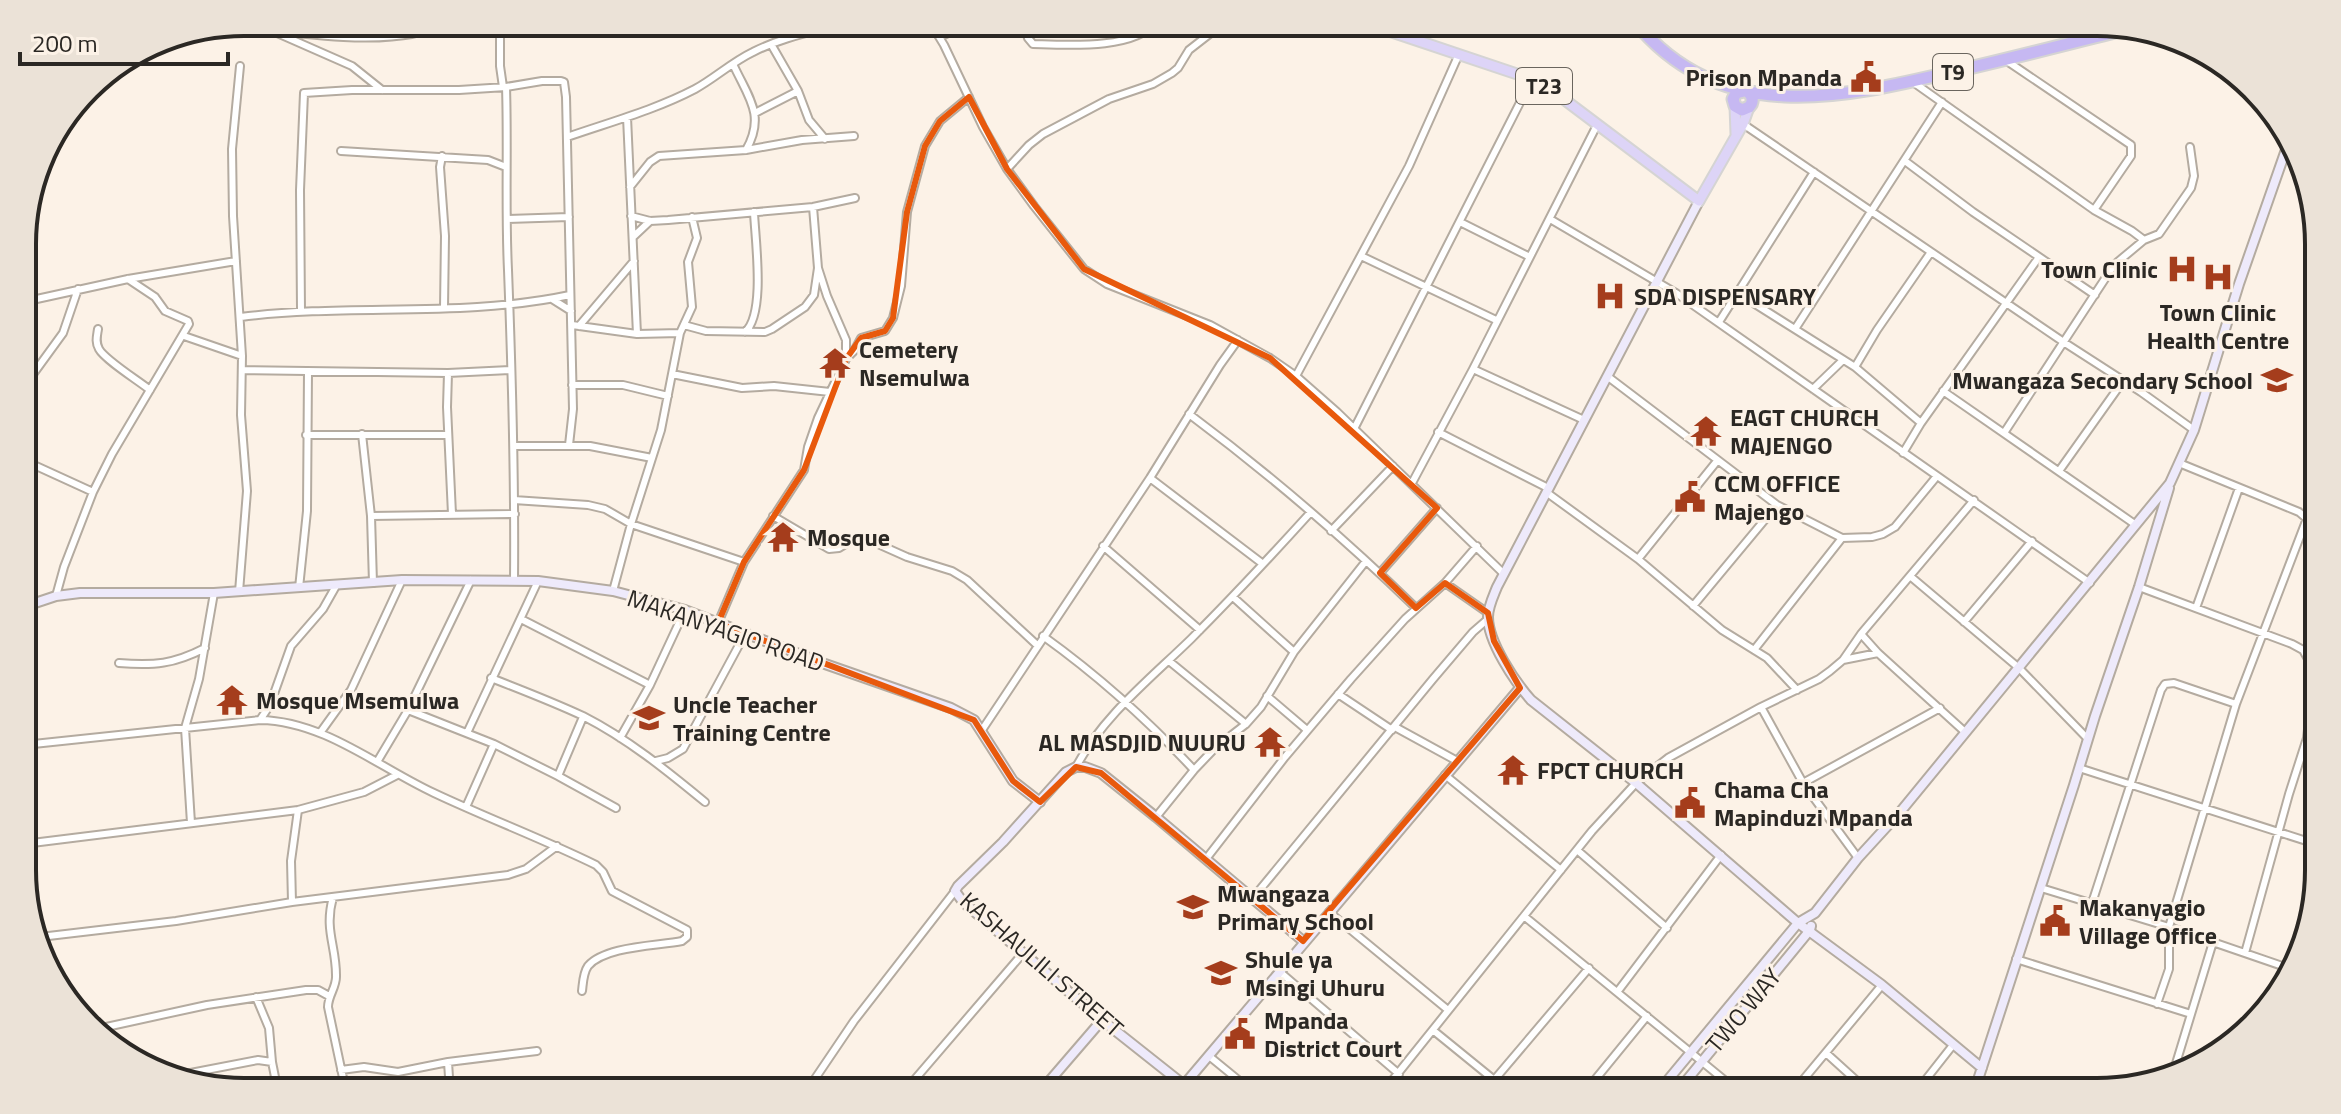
<svg xmlns="http://www.w3.org/2000/svg" width="2341" height="1114" font-family="'Titillium Web',sans-serif">
	<rect width="100%" height="100%" fill="#fcf2e7"/>
	<g fill="none" stroke-linecap="round" stroke-linejoin="round">
		<defs>
			<path id="street" d="M500 22V66L503 87
				M930 22 944 45 983 127 1007 169 1034 206 1084 269 1107 284 1210 325 1270 358 1296 376 1337 412 1504 574
				M1023 22 1028 38 1033 44C1067 45 1134 50 1156 22
				M233 24C284 32 401 51 444 22
				M277 33 352 66 382 90
				M940 37 970 22
				M771 44 798 91 809 120 825 139
				M2004 59 2131 145V156L2094 210
				M733 64C748 97 766 115 746 150
				M1913 82 2094 210 2132 231 2144 240
				M506 87C508 148 505 209 508 270 512 373 515 477 514 581
				M755 113 798 91
				M627 117 637 334
				M1743 124 2065 343 2141 392 2194 430
				M567 137C610 122 655 110 695 89 715 78 732 62 753 52 782 37 816 31 848 22
				M341 151 488 160 506 167
				M442 156 440 167 445 236 444 308
				M1905 161 1973 212 2095 295
				M1007 169 1029 145 1043 134 1109 99 1153 84 1172 73 1178 68 1189 50 1225 22
				M630 187 650 162 659 156 746 150 802 140 854 136
				M631 216 650 221 668 220 813 207 855 198
				M507 219 569 217
				M1550 219 1676 293 2090 583
				M1460 222 1530 257
				M633 237 650 221
				M1361 256 1496 320
				M1736 292 1855 367 1921 423
				M552 299 571 311
				M23 302 128 279 236 261
				M301 310 300 190 304 93 352 90H459L506 87 542 81H561L564 82 566 97 573 409 569 445
				M241 317C350 303 462 318 570 295
				M1719 322 1814 172
				M572 325 637 334 680 333
				M684 325 706 331 765 332 772 329 805 307 814 295 818 268 813 207
				M579 326 634 261
				M98 329C97 336 95 342 99 349 105 360 139 381 150 390
				M1795 329 1942 102
				M745 332C766 314 755 239 754 212
				M184 336 242 356
				M847 358 854 351 861 338 885 331 893 318 901 286 907 212 925 146 940 121 969 97
				M1855 367 1877 330 1931 252
				M1473 369 1584 420
				M242 370 448 373 510 370
				M448 373 447 407 452 514
				M672 374 742 388 774 386 830 392
				M1296 376 1409 166 1459 54
				M1607 376 1777 505 1842 538 1872 537 1883 534 1895 527 1937 476
				M572 385H623L668 396
				M23 388 63 333 78 289
				M1813 389 1843 360
				M1943 391 2136 525
				M1189 414C1268 473 1345 539 1416 608
				M1354 429 1532 79
				M1438 432 1548 488
				M2004 433 2114 265 2144 240 2159 234 2191 188 2194 176 2190 147
				M362 434 371 516 373 583
				M306 435H448
				M514 446H590L652 458
				M1903 453 1921 423 2039 257
				M23 460 93 492
				M2059 471 2123 381
				M1150 478 1263 564
				M1412 483 1473 369 1597 125
				M1546 492 1638 559 1722 630 1767 658 1797 690
				M514 500 588 505 605 509 631 524 744 562
				M371 516 515 514
				M773 516 829 549 839 548 857 537 869 540 907 557 952 571 967 580 1037 645
				M1331 531 1393 466
				M1103 546 1200 630
				M1638 559 1717 461
				M1380 573 1437 508
				M1910 576 2019 668 2086 737
				M1445 583 1488 613
				M2139 587 2292 644 2303 650 2312 666V694L2307 738 2289 794 2245 953
				M299 588 307 511 308 371
				M613 591 631 524 661 430 680 333 692 307 688 262 697 238 692 217
				M239 592 247 491 241 415 242 356 233 216 232 149 240 66
				M56 596 64 567 93 492 112 454 189 324 188 321 165 311 155 297 128 279
				M1233 597 1294 652
				M1693 606 1777 505
				M2196 608 2239 488
				M521 619 650 685
				M1964 622 2032 541
				M718 623 744 562 804 470 808 447 818 418 846 359V340L827 296 818 268
				M1861 634 1878 653 1965 732
				M1043 636C1100 677 1146 718 1194 770
				M1754 650 1842 538
				M1843 660 1878 653
				M1169 661 1246 724
				M119 663C154 666 174 664 205 648
				M491 678C522 690 553 702 583 716 628 739 666 770 705 802
				M1338 694 1392 730
				M1267 696 1307 730
				M1761 707 1803 783 1858 858
				M408 710 494 744 558 776 616 808
				M260 720 270 705 291 646 323 609 336 586
				M1395 727 1457 761
				M982 730 1150 478 1220 365 1238 340
				M320 733 351 690 402 580
				M467 733 538 581
				M620 738 650 685 685 610
				M24 745 260 720C324 721 378 767 434 793 487 818 543 839 596 865L603 872 612 891 687 930V937L682 941C657 946 605 946 588 966 583 973 583 983 582 991
				M656 761 668 758 683 749 745 634
				M377 762 408 710 471 580
				M1076 767C1103 716 1150 679 1191 639 1232 598 1271 556 1310 513
				M2079 768 2319 845
				M1445 775 1561 870
				M558 776 583 717
				M1803 783 1940 708
				M466 807 494 744
				M1156 817 1194 770 1215 748 1246 724 1261 707 1294 652 1366 561
				M191 823 185 728 199 679 214 593
				M24 844 298 810 364 792 397 775
				M1577 850 1667 928
				M1206 859 1285 757 1351 679 1405 619 1445 583 1477 546
				M2041 888 2169 927 2294 970
				M333 897C324 930 336 945 336 975 337 987 328 995 328 1007L346 1092
				M1253 898 1433 679 1473 632 1488 619
				M292 902 291 861 298 810
				M2092 903 2161 690 2165 684 2174 683 2236 704
				M1329 912 1448 1010
				M1524 916 1739 1092
				M40 937 176 921 292 902 508 875 526 869 557 846
				M2016 959 2191 1014
				M1280 972 1399 1074
				M1618 991 1721 855
				M256 997 269 1028 272 1062 278 1092
				M2157 1004 2169 969V927L2236 704 2306 521V518L2299 512 2179 463
				M97 1029 207 1005 306 990H318L329 996
				M1434 1031 1509 1092
				M1826 1053 1869 1092
				M1209 1056 1253 1092
				M448 1062 450 1092
				M341 1070 364 1067 398 1072 448 1062 537 1051
				M2174 1070 2213 942
				M175 1076 258 1060 272 1062
				M1979 1077 1997 1092
				M1495 1079 1589 968
				M1391 1082 1402 1092
				M806 1092 854 1021 955 891
				M904 1092 1024 952
				M1383 1092 1592 831 1636 783 1668 758 1761 707 1819 679 1830 671 1843 660 1861 634 1974 500
				M1585 1092 1647 1016
				M1793 1092 1882 985
				M1916 1092 1953 1045"/>
			<path id="secondary" d="M1699 201 1497 587C1493 597 1488 607 1488 617 1488 642 1515 682 1531 700L1636 783 1798 923 1882 985 1982 1068
				M23 607 56 596 80 593H214L402 580 538 581 613 591 685 610 825 664 951 708 974 720 1013 781 1040 802
				M1184 1085 1102 1020 963 902 955 891 958 886 1003 842 1066 772 1076 767H1085L1101 773 1156 817 1303 941
				M1040 1092 1102 1020
				M1178 1092 1520 688
				M1658 1092 1798 923 1815 913 1858 858 1901 811 2170 483 2194 430 2239 284 2289 141
				M1677 1092 1810 930 1811 926
				M1974 1092 2074 785 2095 716 2139 587 2169 488"/>
			<path id="primary" d="M1362 22 1532 79 1553 91 1699 201 1743 124 1749 107
				M1735 106 1736 134"/>
			<path id="highway" d="M1635 22C1721 127 1842 98 1956 71 2013 58 2070 43 2127 29
				M1744 91 1736 93 1733 99 1735 106 1742 110 1749 107C1754 102 1753 96 1747 91"/>
		</defs>
		<use href="#street" stroke="#b4aba0" stroke-width="10"/>
		<use href="#secondary" stroke="#b4aba0" stroke-width="12"/>
		<use href="#primary" stroke="#d5d4d3" stroke-width="13"/>
		<use href="#highway" stroke="#d5d4d3" stroke-width="15"/>
		<use href="#street" stroke="#fff" stroke-width="6"/>
		<use href="#secondary" stroke="#eeeafb" stroke-width="8"/>
		<use href="#primary" stroke="#ddd4f7" stroke-width="9"/>
		<use href="#highway" stroke="#c6b8f2" stroke-width="11"/>
	</g>
	<path fill="none" stroke="#e8590c" stroke-width="6" stroke-linejoin="round" d="M969 97 1007 169 1084 269 1270 358 1437 508 1380 573 1416 608 1445 583 1488 613 1494 641 1520 688 1303 941 1101 773 1076 767 1040 802 1013 781 974 720 718 623 744 562 804 470 846 359 861 338 885 331 893 318 907 212 925 146 940 121Z"/>
	<defs>
		<symbol id="civic-bare" viewBox="-9 -9 18 18"><path d="M-.6-6.5H3V-4.5H.6V-3L4-1V1h2V6H-6V1h2V-1L-.6-3ZM-1.2 2.5V6h2.4V2.5Z" fill="#a53d1c" stroke="#fcf2e7" stroke-width="2.5" paint-order="stroke"/></symbol>
		<symbol id="hospital-bare" viewBox="-9 -9 18 18"><path d="M-5-5h3v3.5h4V-5h3V5h-3V1.5h-4V5h-3Z" fill="#a53d1c" stroke="#fcf2e7" stroke-width="2.5" paint-order="stroke"/></symbol>
		<symbol id="temple-bare" viewBox="-9 -9 18 18"><path d="M0-6L5-2H3V0L6.5 2.5H4V6H1.5V3h-3V6H-4V2.5H-6.5L-3 0V-2H-5Z" fill="#a53d1c" stroke="#fcf2e7" stroke-width="2.5" paint-order="stroke"/></symbol>
		<symbol id="school-bare" viewBox="-9 -9 18 18"><path d="M0-5L7-2L0 1L-7-2ZM-4 1L0 2.5L4 1V4Q0 6-4 4Z" fill="#a53d1c" stroke="#fcf2e7" stroke-width="2.5" paint-order="stroke"/></symbol>
	</defs>
	<g fill-rule="evenodd">
		<use href="#civic-bare" x="1844" y="55" width="44" height="44"/>
		<use href="#hospital-bare" x="2160" y="247" width="44" height="44"/>
		<use href="#hospital-bare" x="2196" y="255" width="44" height="44"/>
		<use href="#hospital-bare" x="1588" y="274" width="44" height="44"/>
		<use href="#temple-bare" x="813" y="341" width="44" height="44"/>
		<use href="#school-bare" x="2255" y="358" width="44" height="44"/>
		<use href="#temple-bare" x="1684" y="409" width="44" height="44"/>
		<use href="#civic-bare" x="1668" y="475" width="44" height="44"/>
		<use href="#temple-bare" x="761" y="515" width="44" height="44"/>
		<use href="#temple-bare" x="210" y="678" width="44" height="44"/>
		<use href="#school-bare" x="627" y="696" width="44" height="44"/>
		<use href="#temple-bare" x="1248" y="720" width="44" height="44"/>
		<use href="#temple-bare" x="1491" y="748" width="44" height="44"/>
		<use href="#civic-bare" x="1668" y="781" width="44" height="44"/>
		<use href="#school-bare" x="1171" y="885" width="44" height="44"/>
		<use href="#civic-bare" x="2033" y="899" width="44" height="44"/>
		<use href="#school-bare" x="1199" y="951" width="44" height="44"/>
		<use href="#civic-bare" x="1218" y="1012" width="44" height="44"/>
	</g>
	<g text-anchor="middle" dominant-baseline="central" stroke-width="6" stroke-linejoin="round" paint-order="stroke">
		<g fill="#fcf2e7" stroke="#6a655e" stroke-width="2">
			<rect x="1933" y="54" width="40" height="36" rx="6"/>
			<rect x="1516" y="68" width="56" height="36" rx="6"/>
		</g>
		<g font-size="22" font-weight="bold" fill="#2b2824">
			<text x="1953" y="72">T9</text>
			<text x="1544" y="86">T23</text>
		</g>
		<g font-size="24" font-weight="bold" fill="#2b2824" stroke="#fcf2e7" text-anchor="start">
			<text x="1842" y="77" text-anchor="end">Prison Mpanda</text>
			<text x="2158" y="269" text-anchor="end">Town Clinic</text>
			<text x="1634" y="296">SDA DISPENSARY</text>
			<text x="2218" y="312" text-anchor="middle">Town Clinic<tspan x="2218" dy="28">Health Centre</tspan></text>
			<text x="859" y="349">Cemetery<tspan x="859" dy="28">Nsemulwa</tspan></text>
			<text x="2253" y="380" text-anchor="end">Mwangaza Secondary School</text>
			<text x="1730" y="417">EAGT CHURCH<tspan x="1730" dy="28">MAJENGO</tspan></text>
			<text x="1714" y="483">CCM OFFICE<tspan x="1714" dy="28">Majengo</tspan></text>
			<text x="807" y="537">Mosque</text>
			<text x="256" y="700">Mosque Msemulwa</text>
			<text x="673" y="704">Uncle Teacher<tspan x="673" dy="28">Training Centre</tspan></text>
			<text x="1246" y="742" text-anchor="end">AL MASDJID NUURU</text>
			<text x="1537" y="770">FPCT CHURCH</text>
			<text x="1714" y="789">Chama Cha<tspan x="1714" dy="28">Mapinduzi Mpanda</tspan></text>
			<text x="1217" y="893">Mwangaza<tspan x="1217" dy="28">Primary School</tspan></text>
			<text x="2079" y="907">Makanyagio<tspan x="2079" dy="28">Village Office</tspan></text>
			<text x="1245" y="959">Shule ya<tspan x="1245" dy="28">Msingi Uhuru</tspan></text>
			<text x="1264" y="1020">Mpanda<tspan x="1264" dy="28">District Court</tspan></text>
		</g>
		<g font-size="24" fill="#2b2824" stroke="#fcf2e7">
			<text transform="translate(726 630) rotate(19)">MAKANYAGIO ROAD</text>
			<text transform="translate(1042 964) rotate(41)">KASHAULILI STREET</text>
			<text transform="translate(1743 1010) rotate(-50)">TWO WAY</text>
		</g>
	</g>
	<path d="M0 0H2341V1114H0ZM244 36H2097A208 208 0 0 1 2305 244V870A208 208 0 0 1 2097 1078H244A208 208 0 0 1 36 870V244A208 208 0 0 1 244 36Z" fill="#ebe2d7" fill-rule="evenodd"/>
	<path fill="none" stroke="#2b2824" stroke-width="4" d="M244 36H2097A208 208 0 0 1 2305 244V870A208 208 0 0 1 2097 1078H244A208 208 0 0 1 36 870V244A208 208 0 0 1 244 36Z"/>
	<path d="M20 52v12h208v-12" fill="none" stroke="#2b2824" stroke-width="4"/>
	<text x="32" y="52" font-size="24" fill="#2b2824" stroke="#fcf2e7" stroke-width="6" paint-order="stroke">200 m</text>
</svg>
